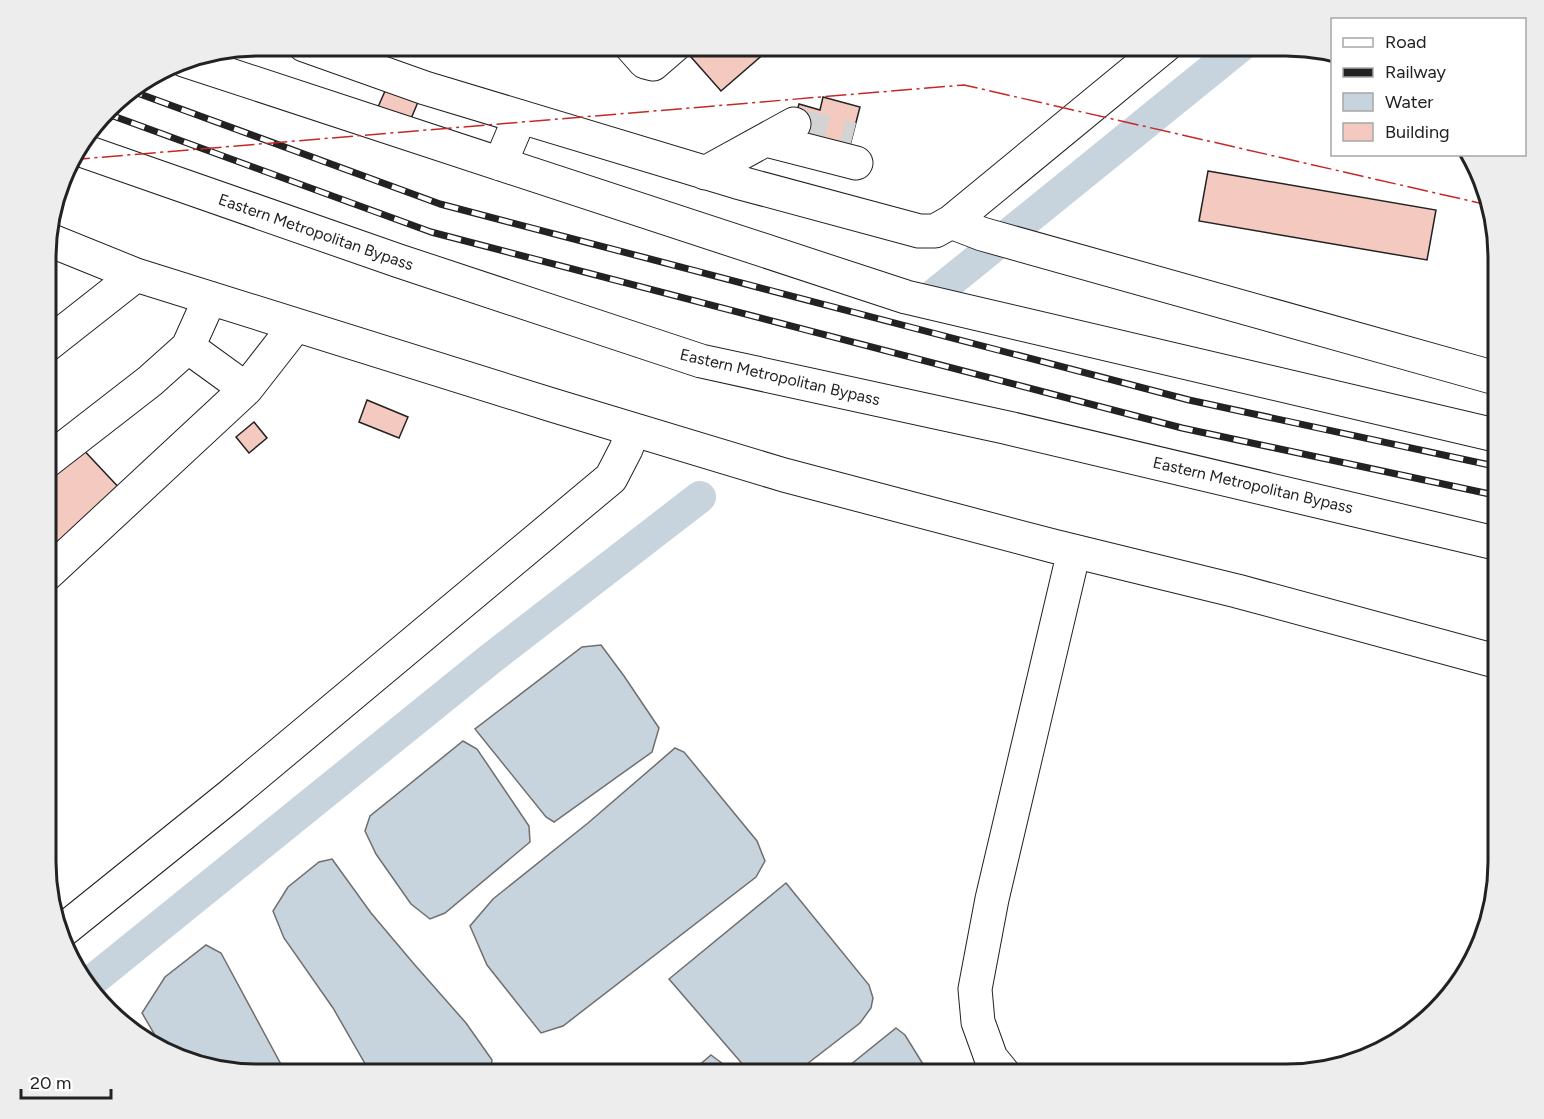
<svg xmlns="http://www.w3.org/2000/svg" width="1544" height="1119" font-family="Figtree,sans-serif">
	<rect width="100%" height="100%" fill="#fff"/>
	<path fill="#c7d3dd" stroke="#6f6f6f" stroke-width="1.5" d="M601 645 624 676 659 728 652 752 554 822 546 817 475 729 582 647Z
		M463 741 477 749 529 826 530 842 445 913 430 919 411 904 376 854 365 831 370 816Z
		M675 748 684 752 757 841 765 861 756 877 563 1026 541 1033 487 965 470 926 493 899 588 823Z
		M332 859 371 913 414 964 466 1023 492 1060 490 1074H371L333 1008 284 938 273 911 288 887 319 862Z
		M786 883 869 985 873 998 871 1008 860 1023 794 1074H751L669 979Z
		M206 945 221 953 283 1068 291 1074H244L189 1063 163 1049 142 1013 165 977Z
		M896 1028 905 1035 926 1069 925 1074H839Z
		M711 1055 731 1070 733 1074H689Z"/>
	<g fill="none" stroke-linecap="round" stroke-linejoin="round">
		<path stroke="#c7d3dd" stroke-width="32" d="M930 298 1242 45
			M88 984 489 660 700 497"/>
	</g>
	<path fill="#f3c9c0" stroke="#222" stroke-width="1.5" d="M705 45H774L721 91 691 57Z
		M389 82 421 95 410 121 378 107Z
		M823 97 860 107 847 157 789 142 799 104 820 110Z
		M1208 171 1436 210 1427 260 1199 221Z
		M367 400 408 417 399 438 359 422Z
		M254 422 267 438 249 453 236 437Z
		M78 444 123 492 47 563V473Z"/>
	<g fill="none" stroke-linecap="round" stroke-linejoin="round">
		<path stroke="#d3d3d3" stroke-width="33" stroke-dasharray="33 16" stroke-linecap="butt" d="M794 124 852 139"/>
		<defs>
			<path id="minor" d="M304 45 425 88 737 182 919 231H935L951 222 1166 45
				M630 45 645 62 653 64 675 45
				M766 140 856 163
				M705 173 794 124
				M951 222 982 234 1499 379
				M47 239 136 275 552 405 784 475 1053 546 1237 591 1499 662
				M47 345 136 275
				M246 389 296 325
				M47 461 150 381 188 347 210 298
				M47 574 246 389 188 347
				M61 932 230 796 611 478 626 449 633 430
				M1004 1074 991 1058 978 1022 975 989 992 899 1074 551"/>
			<path id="major" d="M184 60 906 297 1499 436
				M78 149 399 261 701 361 1004 427 1499 544
				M500 164 520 117"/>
		</defs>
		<use href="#minor" stroke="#222" stroke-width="35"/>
		<use href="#major" stroke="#222" stroke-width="35"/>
		<use href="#minor" stroke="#fff" stroke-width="33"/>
		<use href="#major" stroke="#fff" stroke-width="33"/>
		<defs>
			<path id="rail" d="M129 90 440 204 1189 400 1499 467
				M105 113 431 232 1182 428 1499 496"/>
		</defs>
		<use href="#rail" stroke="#222" stroke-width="7"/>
		<use href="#rail" stroke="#fff" stroke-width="4.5" stroke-dasharray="14" stroke-linecap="butt"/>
		<path stroke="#c62828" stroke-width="1.5" stroke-dasharray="21 4.5 3 4.5" stroke-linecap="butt" d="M69 160 964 85 1488 205"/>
	</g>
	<g text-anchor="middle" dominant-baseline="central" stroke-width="4.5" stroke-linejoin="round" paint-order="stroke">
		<g font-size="16" fill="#222" stroke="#fff">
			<text transform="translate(316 232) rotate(19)">Eastern Metropolitan Bypass</text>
			<text transform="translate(780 377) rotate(13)">Eastern Metropolitan Bypass</text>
			<text transform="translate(1253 485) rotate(13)">Eastern Metropolitan Bypass</text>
		</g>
	</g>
	<path d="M0 0H1544V1119H0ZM258 56H1286A202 202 0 0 1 1488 258V862A202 202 0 0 1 1286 1064H258A202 202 0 0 1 56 862V258A202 202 0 0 1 258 56Z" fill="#ededed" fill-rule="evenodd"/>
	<path fill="none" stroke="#222" stroke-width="3" d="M258 56H1286A202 202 0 0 1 1488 258V862A202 202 0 0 1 1286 1064H258A202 202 0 0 1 56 862V258A202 202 0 0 1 258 56Z"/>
	<rect x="1331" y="18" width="195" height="138" fill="#ffffff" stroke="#a7a7a7" stroke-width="1.5"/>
	<rect x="1343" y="38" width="30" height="9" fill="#ffffff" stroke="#a7a7a7" stroke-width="1.5"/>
	<text x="1385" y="48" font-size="18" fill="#222222">Road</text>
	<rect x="1343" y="68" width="30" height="9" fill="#222222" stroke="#a7a7a7" stroke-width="1.5"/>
	<text x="1385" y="78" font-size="18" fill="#222222">Railway</text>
	<rect x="1343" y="93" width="30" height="18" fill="#c7d3dd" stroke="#a7a7a7" stroke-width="1.5"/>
	<text x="1385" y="108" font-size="18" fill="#222222">Water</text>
	<rect x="1343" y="123" width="30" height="18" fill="#f3c9c0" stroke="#a7a7a7" stroke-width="1.5"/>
	<text x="1385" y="138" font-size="18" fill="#222222">Building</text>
	<path d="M21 1089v9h90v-9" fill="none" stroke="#222222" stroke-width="3"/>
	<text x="30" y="1089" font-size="18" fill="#222222" stroke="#ffffff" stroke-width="4.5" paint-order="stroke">20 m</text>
</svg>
